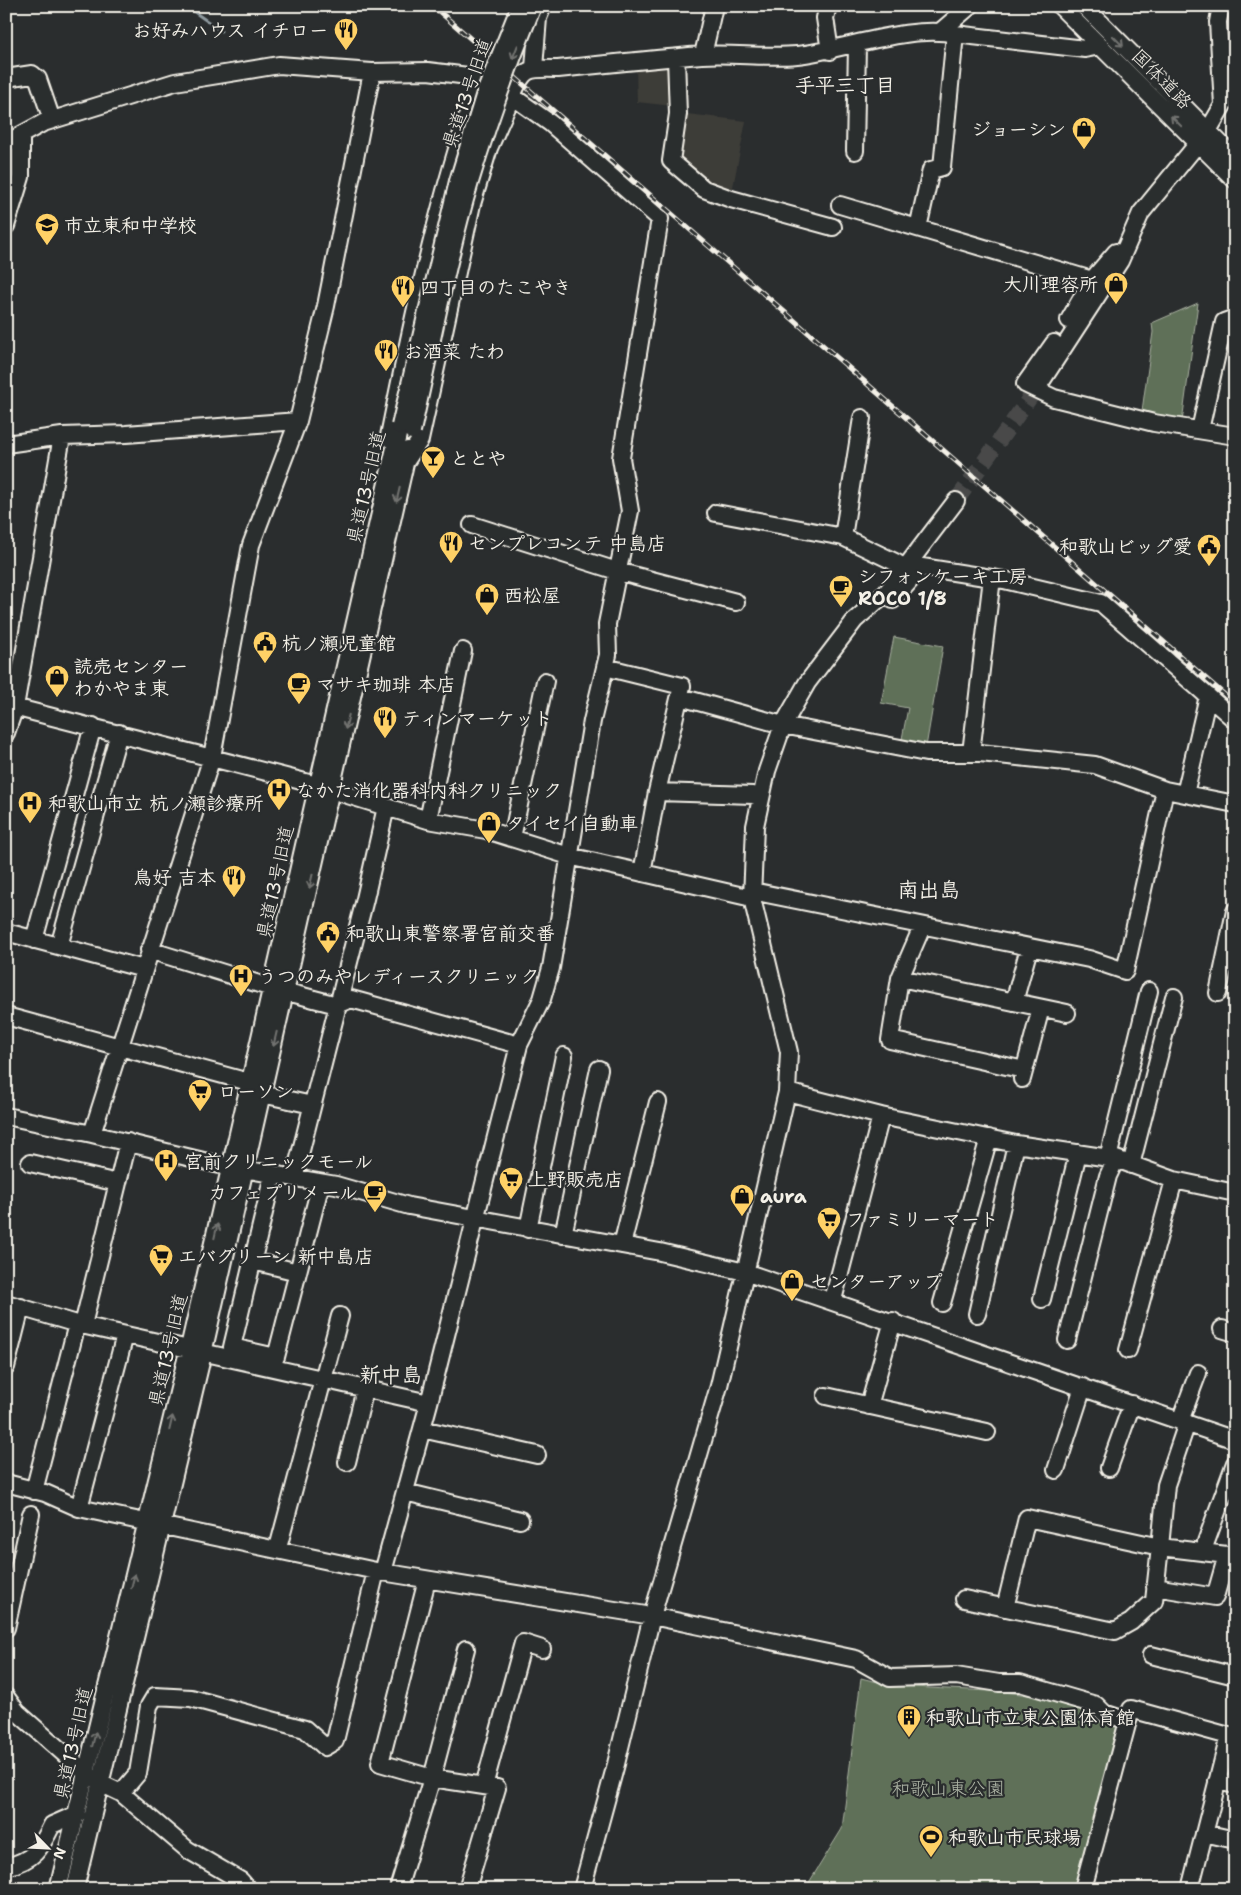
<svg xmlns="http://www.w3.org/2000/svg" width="1241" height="1895" font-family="'Shantell Sans','Klee One',sans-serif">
	<rect width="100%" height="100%" fill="#2a2d2e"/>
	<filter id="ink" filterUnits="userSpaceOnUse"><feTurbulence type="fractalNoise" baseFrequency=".02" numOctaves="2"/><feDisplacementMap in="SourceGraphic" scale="10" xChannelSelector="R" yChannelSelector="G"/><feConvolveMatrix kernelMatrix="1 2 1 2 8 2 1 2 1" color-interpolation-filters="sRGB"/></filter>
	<g filter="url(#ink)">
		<path fill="#3d3c38" d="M670 64 673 106 637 102 636 66Z
			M679 113 746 121 731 197 675 160Z"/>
		<path fill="#5e7059" stroke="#a9b0a0" d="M1198 303 1182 422 1144 417 1142 411 1153 332 1152 323Z
			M894 637 943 646 926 747 901 744 908 708 881 703Z
			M861 1678C912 1692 968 1687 1021 1694 1055 1698 1089 1713 1120 1725L1075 1889H805L842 1829Z"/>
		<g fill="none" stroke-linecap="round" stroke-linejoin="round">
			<path stroke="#8f9a9f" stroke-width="3" d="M186 6 221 31"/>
			<path stroke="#484a4a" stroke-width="16" stroke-dasharray="16 8" stroke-linecap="butt" d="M956 501 1041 382"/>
			<defs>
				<path id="minor" d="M828 6 825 18 830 51
					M1060 6 1235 180
					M1084 6 1235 158
					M941 31 970 6
					M703 55 714 6
					M676 58 678 114 671 161 704 189 731 199 833 227
					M534 68 538 18 543 6
					M6 78 32 74 38 79 52 120
					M6 143 43 123 175 82 279 65 372 72 428 71 468 76 512 96C524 67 528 68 558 69 606 64 654 59 702 55 734 53 766 58 797 55 843 50 912 24 955 34
					M855 151 857 45
					M840 205 1092 280 1116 252
					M6 226 21 177V135
					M918 228 931 170 942 167 955 34 1085 49 1100 46
					M1069 320 1092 280
					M1054 343 1025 384 1054 398 1154 423 1235 436
					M1041 382 1120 261 1141 213 1208 131 1223 105 1218 22 1221 6
					M862 418 843 537 897 563
					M1200 430 1224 322 1235 318
					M390 439 389 436C413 316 439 196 479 81
					M6 444 62 436 126 434 298 421
					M716 513 843 537
					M472 525 617 571 736 602
					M893 600 922 567 1004 580 1101 603 1235 720
					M605 667 682 686 657 792
					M680 697 783 725 926 753H980L1095 765 1165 790 1235 804
					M6 705 309 783 428 820 486 830 569 856 752 898
					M6 733 15 707 62 436
					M971 753 992 578
					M1185 794 1208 696
					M428 820 463 651
					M512 838 545 681
					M642 873 657 792 753 795 761 798
					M752 891 1089 959 1125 971 1165 790
					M922 927 900 978 890 1040 1024 1070
					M6 932 144 969
					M34 940 93 726
					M59 946 119 733
					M149 950 272 988 337 1005 351 999 519 1045
					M900 978 1067 1013
					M1218 993 1235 911
					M1014 1002 1029 948
					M6 1016 260 1085
					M1022 1079 1041 1008
					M787 1092 881 1116 833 1300
					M262 1094 312 1105
					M6 1116 92 1134 220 1165 336 1185 409 1206 660 1252 745 1272 1235 1440
					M881 1116 1016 1144 1116 1159 1174 1180 1235 1193
					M92 1134 212 757 251 545 298 421 326 306 372 72
					M1108 1158 1149 991
					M30 1163 118 1183
					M1131 1165 1174 997
					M273 1175 232 1347 276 1357 321 1183
					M294 1178 365 899 386 807
					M528 1229 564 1056
					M563 1235 599 1069
					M622 1245 658 1102
					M253 1261 298 1272
					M1042 1299 1078 1153
					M6 1303 77 1324 429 1403
					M942 1303 989 1138
					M977 1314 1016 1144
					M83 1325 128 1142
					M1222 1329 1235 1333
					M1067 1340 1108 1176 1116 1159
					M1128 1350 1174 1180
					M6 1367 21 1307
					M826 1396 987 1432
					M869 1406 893 1321
					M1180 1421 1198 1373
					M422 1429 537 1455
					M347 1462 365 1389
					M1109 1468 1132 1404
					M1056 1470 1083 1387
					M6 1483 45 1493 79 1508 376 1571 652 1616 856 1659 890 1678 956 1676 999 1683H1020L1096 1705 1104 1713 1128 1721 1131 1709 1229 1736
					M34 1491 77 1324
					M405 1492 520 1520
					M79 1508 125 1335
					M1206 1542 1235 1463
					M278 1548 340 1316
					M383 1572 429 1403 519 1045 542 999 551 968 592 721 608 655 607 624 630 511 621 458 660 219 550 123 512 96 489 148 472 204 420 440 406 461
					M427 1580 380 1763 432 1778 497 1788 467 1889
					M964 1599 1115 1631 1131 1622 1154 1601 1160 1547 1227 1555 1215 1597 1155 1587
					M1005 1608 1027 1518 1160 1547 1166 1485 1187 1423
					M6 1628 31 1514
					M1151 1655 1235 1676
					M6 1697 17 1712 86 1773 100 1783 121 1793 188 1850 241 1881 248 1889
					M1217 1781 1235 1785
					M484 1786 523 1643 542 1649
					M121 1793 138 1773 149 1706 155 1696 191 1698 305 1729 325 1747 335 1741 376 1571
					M1204 1833 1235 1840
					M6 1867C34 1860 40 1850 52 1825L77 1814
					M58 1889 191 1339 400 426
					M75 1889 201 1362 408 450
					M398 1889 432 1778 466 1649
					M582 1889 616 1764 652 1616 719 1386 787 1092 789 1052 752 898 755 826 767 771 783 725 807 683 855 620 886 593 956 501
					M1083 1889 1128 1721
					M1190 1889 1229 1736 1235 1738"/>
			</defs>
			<use href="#minor" stroke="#f4f1e8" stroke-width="20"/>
			<use href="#minor" stroke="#2a2d2e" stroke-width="16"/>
			<defs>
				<path id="rail" d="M433 6 1235 704"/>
			</defs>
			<use href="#rail" stroke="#f4f1e8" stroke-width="5"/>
			<use href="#rail" stroke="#2a2d2e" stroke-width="3" stroke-dasharray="9" stroke-linecap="butt"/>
			<defs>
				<path id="minor-bridge" d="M400 426 458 181 485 93 520 6
					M412 431C431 348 446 263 470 182 488 122 509 64 533 6"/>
			</defs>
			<use href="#minor-bridge" stroke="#f4f1e8" stroke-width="20" stroke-linecap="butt"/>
			<use href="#minor-bridge" stroke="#2a2d2e" stroke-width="16"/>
		</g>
		<defs><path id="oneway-shaft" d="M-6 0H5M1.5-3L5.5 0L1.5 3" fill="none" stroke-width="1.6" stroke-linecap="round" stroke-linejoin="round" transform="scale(1.25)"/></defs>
		<g stroke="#71726f">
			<use href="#oneway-shaft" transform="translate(1118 41) rotate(45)"/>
			<use href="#oneway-shaft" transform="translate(515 52) rotate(112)"/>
			<use href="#oneway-shaft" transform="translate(1176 121) rotate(-135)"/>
			<use href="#oneway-shaft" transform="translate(398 495) rotate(103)"/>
			<use href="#oneway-shaft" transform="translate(347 722) rotate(103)"/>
			<use href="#oneway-shaft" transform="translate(311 881) rotate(103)"/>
			<use href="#oneway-shaft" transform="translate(275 1039) rotate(103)"/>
			<use href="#oneway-shaft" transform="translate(216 1231) rotate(-77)"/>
			<use href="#oneway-shaft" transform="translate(171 1423) rotate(-77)"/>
			<use href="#oneway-shaft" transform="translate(133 1581) rotate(-76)"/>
			<use href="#oneway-shaft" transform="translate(94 1739) rotate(-76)"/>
		</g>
	</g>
	<defs>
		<symbol id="restaurant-pin" viewBox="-11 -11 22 30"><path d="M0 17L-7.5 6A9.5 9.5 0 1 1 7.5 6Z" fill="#ffd166" stroke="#2a2d2e"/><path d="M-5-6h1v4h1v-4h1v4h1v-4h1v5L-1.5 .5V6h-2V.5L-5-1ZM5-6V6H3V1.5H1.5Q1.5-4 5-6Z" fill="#111"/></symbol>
		<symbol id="shop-pin" viewBox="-11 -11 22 30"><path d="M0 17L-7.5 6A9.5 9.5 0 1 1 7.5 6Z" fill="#ffd166" stroke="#2a2d2e"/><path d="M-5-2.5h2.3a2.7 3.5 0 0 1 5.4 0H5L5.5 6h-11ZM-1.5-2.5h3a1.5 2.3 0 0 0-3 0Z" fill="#111"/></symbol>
		<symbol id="school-pin" viewBox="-11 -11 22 30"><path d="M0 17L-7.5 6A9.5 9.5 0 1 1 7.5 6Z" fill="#ffd166" stroke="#2a2d2e"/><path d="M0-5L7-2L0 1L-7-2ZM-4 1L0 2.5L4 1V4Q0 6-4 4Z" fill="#111"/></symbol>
		<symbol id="bar-pin" viewBox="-11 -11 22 30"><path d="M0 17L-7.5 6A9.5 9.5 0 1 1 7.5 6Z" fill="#ffd166" stroke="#2a2d2e"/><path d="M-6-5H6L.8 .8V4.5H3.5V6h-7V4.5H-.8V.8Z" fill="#111"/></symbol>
		<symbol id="civic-pin" viewBox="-11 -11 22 30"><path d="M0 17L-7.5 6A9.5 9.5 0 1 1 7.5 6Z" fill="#ffd166" stroke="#2a2d2e"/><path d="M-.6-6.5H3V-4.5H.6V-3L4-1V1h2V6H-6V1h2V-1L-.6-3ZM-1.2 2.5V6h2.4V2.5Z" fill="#111"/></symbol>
		<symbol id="cafe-pin" viewBox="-11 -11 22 30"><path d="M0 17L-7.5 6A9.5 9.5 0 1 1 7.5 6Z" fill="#ffd166" stroke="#2a2d2e"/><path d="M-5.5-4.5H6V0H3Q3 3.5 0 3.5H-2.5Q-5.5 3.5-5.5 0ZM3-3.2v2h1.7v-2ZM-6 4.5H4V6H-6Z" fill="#111"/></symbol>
		<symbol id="hospital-pin" viewBox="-11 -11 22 30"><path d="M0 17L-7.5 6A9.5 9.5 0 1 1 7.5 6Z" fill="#ffd166" stroke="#2a2d2e"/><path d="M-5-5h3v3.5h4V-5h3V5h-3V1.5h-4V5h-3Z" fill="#111"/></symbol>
		<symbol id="supermarket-pin" viewBox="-11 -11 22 30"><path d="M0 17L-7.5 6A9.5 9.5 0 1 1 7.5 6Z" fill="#ffd166" stroke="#2a2d2e"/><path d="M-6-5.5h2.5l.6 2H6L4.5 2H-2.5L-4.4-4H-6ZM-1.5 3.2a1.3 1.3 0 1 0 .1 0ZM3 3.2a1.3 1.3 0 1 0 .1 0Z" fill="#111"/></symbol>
		<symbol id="building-pin" viewBox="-11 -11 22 30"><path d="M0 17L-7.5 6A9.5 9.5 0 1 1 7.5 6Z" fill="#ffd166" stroke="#2a2d2e"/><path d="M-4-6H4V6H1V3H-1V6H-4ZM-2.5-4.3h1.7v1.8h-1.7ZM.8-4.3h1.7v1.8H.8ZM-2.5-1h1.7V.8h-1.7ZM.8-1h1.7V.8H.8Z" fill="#111"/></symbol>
		<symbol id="stadium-pin" viewBox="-11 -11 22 30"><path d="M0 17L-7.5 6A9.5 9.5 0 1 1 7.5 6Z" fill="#ffd166" stroke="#2a2d2e"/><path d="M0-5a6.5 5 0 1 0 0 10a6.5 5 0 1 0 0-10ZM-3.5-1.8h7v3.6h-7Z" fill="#111"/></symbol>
	</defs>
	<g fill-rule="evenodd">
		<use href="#restaurant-pin" x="332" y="16" width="28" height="38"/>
		<use href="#shop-pin" x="1070" y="115" width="28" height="38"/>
		<use href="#school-pin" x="33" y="211" width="28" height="38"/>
		<use href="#shop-pin" x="1102" y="270" width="28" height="38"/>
		<use href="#restaurant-pin" x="389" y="273" width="28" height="38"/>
		<use href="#restaurant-pin" x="372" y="337" width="28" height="38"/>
		<use href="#bar-pin" x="419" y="444" width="28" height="38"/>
		<use href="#restaurant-pin" x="437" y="529" width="28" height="38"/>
		<use href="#civic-pin" x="1195" y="532" width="28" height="38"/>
		<use href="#cafe-pin" x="827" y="573" width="28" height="38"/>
		<use href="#shop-pin" x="473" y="581" width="28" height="38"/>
		<use href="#civic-pin" x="251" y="629" width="28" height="38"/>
		<use href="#shop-pin" x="43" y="663" width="28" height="38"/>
		<use href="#cafe-pin" x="285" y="670" width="28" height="38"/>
		<use href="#restaurant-pin" x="371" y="704" width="28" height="38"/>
		<use href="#hospital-pin" x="265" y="776" width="28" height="38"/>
		<use href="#hospital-pin" x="16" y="789" width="28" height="38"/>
		<use href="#shop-pin" x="475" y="809" width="28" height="38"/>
		<use href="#restaurant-pin" x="220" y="863" width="28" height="38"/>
		<use href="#civic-pin" x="314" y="919" width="28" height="38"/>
		<use href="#hospital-pin" x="227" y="962" width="28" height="38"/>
		<use href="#supermarket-pin" x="186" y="1077" width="28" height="38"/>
		<use href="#hospital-pin" x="152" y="1147" width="28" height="38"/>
		<use href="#supermarket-pin" x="497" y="1165" width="28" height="38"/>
		<use href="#cafe-pin" x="361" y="1178" width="28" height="38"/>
		<use href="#shop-pin" x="728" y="1182" width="28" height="38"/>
		<use href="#supermarket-pin" x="815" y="1205" width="28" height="38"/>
		<use href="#supermarket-pin" x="147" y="1242" width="28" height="38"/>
		<use href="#shop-pin" x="778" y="1267" width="28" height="38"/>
		<use href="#building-pin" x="895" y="1703" width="28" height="38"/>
		<use href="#stadium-pin" x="917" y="1823" width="28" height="38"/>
	</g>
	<g text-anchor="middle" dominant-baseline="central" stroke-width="4.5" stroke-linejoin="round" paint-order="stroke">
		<g font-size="19" font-weight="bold" fill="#f4f1e8" stroke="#2a2d2e" text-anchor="start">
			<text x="328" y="30" text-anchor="end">お好みハウス イチロー</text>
			<text x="1066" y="129" text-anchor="end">ジョーシン</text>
			<text x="64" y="225">市立東和中学校</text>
			<text x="1098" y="284" text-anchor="end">大川理容所</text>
			<text x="420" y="287">四丁目のたこやき</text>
			<text x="404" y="351">お酒菜 たわ</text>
			<text x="450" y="458">ととや</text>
			<text x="468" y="543">センプレコンテ 中島店</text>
			<text x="1192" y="546" text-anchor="end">和歌山ビッグ愛</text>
			<text x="858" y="576">シフォンケーキ工房<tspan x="858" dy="22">ROCO 1/8</tspan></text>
			<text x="504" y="595">西松屋</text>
			<text x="282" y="643">杭ノ瀬児童館</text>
			<text x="74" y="666">読売センター<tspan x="74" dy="22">わかやま東</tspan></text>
			<text x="316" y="684">マサキ珈琲 本店</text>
			<text x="402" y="718">ティンマーケット</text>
			<text x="296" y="790">なかた消化器科内科クリニック</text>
			<text x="48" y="803">和歌山市立 杭ノ瀬診療所</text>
			<text x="506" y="823">タイセイ自動車</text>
			<text x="216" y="877" text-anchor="end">鳥好 吉本</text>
			<text x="346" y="933">和歌山東警察署宮前交番</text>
			<text x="258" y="976">うつのみやレディースクリニック</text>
			<text x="218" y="1091">ローソン</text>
			<text x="184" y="1161">宮前クリニックモール</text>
			<text x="528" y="1179">上野販売店</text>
			<text x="358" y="1192" text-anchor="end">カフェプリメール</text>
			<text x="760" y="1196">aura</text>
			<text x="846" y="1219">ファミリーマート</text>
			<text x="178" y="1256">エバグリーン 新中島店</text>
			<text x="810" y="1281">センターアップ</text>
			<text x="926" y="1717">和歌山市立東公園体育館</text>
			<text x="948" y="1837">和歌山市民球場</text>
		</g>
		<g font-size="19" fill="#f4f1e8" stroke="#2a2d2e">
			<text transform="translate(1162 79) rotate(45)">国体道路</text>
			<text transform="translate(467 93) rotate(-71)">県道13号旧道</text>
			<text transform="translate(366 487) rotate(-77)">県道13号旧道</text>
			<text transform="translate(275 882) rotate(-78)">県道13号旧道</text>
			<text transform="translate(168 1350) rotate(-77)">県道13号旧道</text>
			<text transform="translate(73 1743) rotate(-77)">県道13号旧道</text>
		</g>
		<g font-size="19" fill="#b0b7a8" stroke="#2a2d2e">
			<text x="948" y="1788">和歌山東公園</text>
		</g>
		<g font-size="20" font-weight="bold" fill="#f4f1e8" stroke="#2a2d2e">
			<text x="845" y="85">手平三丁目</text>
		</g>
		<g font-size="21" font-weight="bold" fill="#f4f1e8" stroke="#2a2d2e">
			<text x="929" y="890">南出島</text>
			<text x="391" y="1375">新中島</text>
		</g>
	</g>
	<rect width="1241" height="1895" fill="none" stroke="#2a2d2e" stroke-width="25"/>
	<rect x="12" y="12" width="1216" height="1870" fill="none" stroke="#f4f1e8" stroke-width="2" filter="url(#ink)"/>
	<g transform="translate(48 1848) rotate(114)" stroke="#2a2d2e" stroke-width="4" paint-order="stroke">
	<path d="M0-4L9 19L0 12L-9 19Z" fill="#f4f1e8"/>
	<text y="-8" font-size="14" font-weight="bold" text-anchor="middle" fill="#f4f1e8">N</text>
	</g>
</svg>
